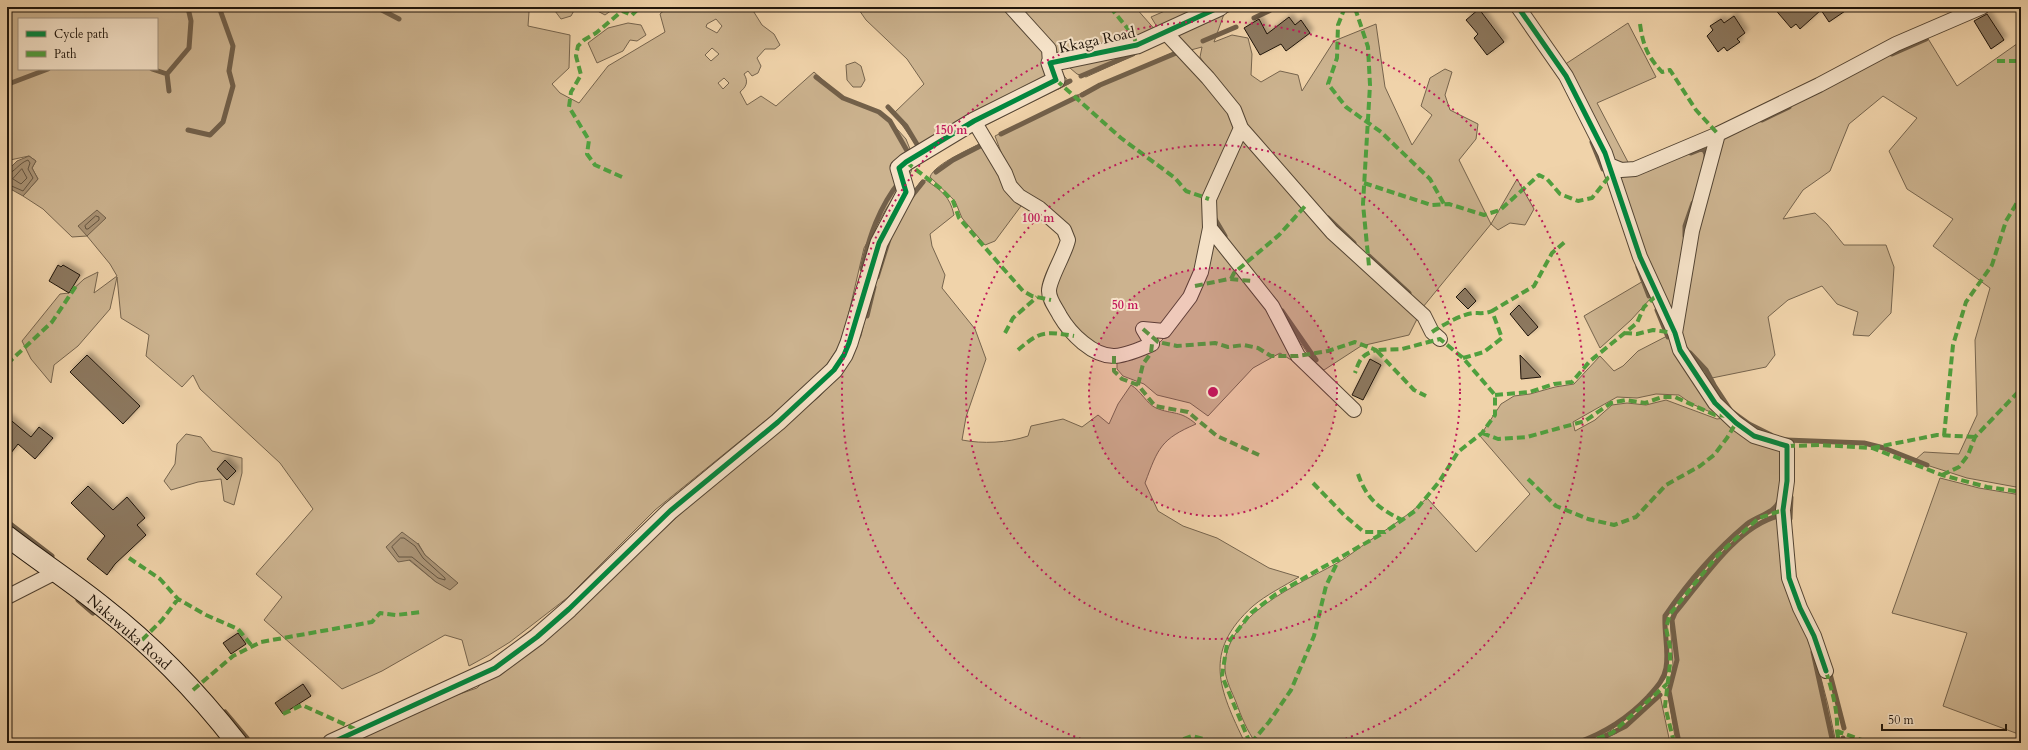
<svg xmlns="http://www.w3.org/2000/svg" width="2028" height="750" font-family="Cardo,serif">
	<defs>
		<filter id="shadow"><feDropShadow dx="3.5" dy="-3.5" stdDeviation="2" flood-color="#0004"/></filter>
	</defs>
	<rect width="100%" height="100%" fill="#f0d3aa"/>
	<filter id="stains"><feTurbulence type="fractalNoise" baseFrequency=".005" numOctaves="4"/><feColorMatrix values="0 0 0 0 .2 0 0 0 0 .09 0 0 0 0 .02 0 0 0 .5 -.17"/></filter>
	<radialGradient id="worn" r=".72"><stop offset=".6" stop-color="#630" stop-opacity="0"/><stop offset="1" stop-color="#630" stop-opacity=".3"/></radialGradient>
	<path fill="#ccb38f" stroke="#76644d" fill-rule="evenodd" d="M7 7H534L529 12 528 26 570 35 569 68 552 84 560 93 579 103 608 66 665 32 660 14 668 7H748L752 9 762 25 774 34 780 45 775 49H765L757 58 761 66 758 73 752 76 748 71 744 74C749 82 746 87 740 92L747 105 761 96 776 106 814 72 841 96 879 111 888 119 906 139 914 159 911 172 886 209 864 248 847 321 839 346 825 367 771 416 655 510 567 598 510 642 489 655 469 666 462 640 445 635 382 671 342 689 264 620 282 597 256 574 313 509 280 463 200 389 193 375 182 387 146 356 149 335 121 318 117 277 110 309 78 346 54 365 51 383 31 359 22 341 60 294 69 293 84 279 98 272 94 293 117 276 110 264 87 236 72 237 43 209 23 196 38 179 32 168 36 161 29 156 10 160 7 158ZM19 19H157V69H19ZM716 19 722 26 717 33 706 27 707 24ZM712 48 719 54 711 61 705 55ZM724 78 729 83 723 89 718 83ZM418 543 425 555 457 583 436 582 409 560Z
		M556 7H576L571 16 561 19 555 11Z
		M590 7H616L605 15Z
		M857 7H1001L1012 14 1070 83 958 139 920 151 894 113 924 84 907 59 866 20Z
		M1016 7H1135L1165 41 1086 77 1077 74 1070 68Z
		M1174 7H1240L1224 14 1214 42 1232 35 1248 38 1252 54 1251 75 1261 82 1280 71 1298 75 1302 91 1334 41 1376 24 1385 87 1412 145 1432 115 1421 106 1430 78 1445 69 1452 72 1445 95 1450 110 1478 124 1476 139 1459 160 1491 224 1517 179 1534 209 1525 225 1510 223 1498 230 1491 224 1423 307 1339 230 1243 123 1200 57 1202 47 1187 51 1162 35 1151 17Z
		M628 23 641 25 646 35 637 41 630 40 623 51 597 63 588 43 608 28Z
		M1628 23 1656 77 1597 103 1629 164 1616 165 1564 65Z
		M1927 37 1957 86 2021 41V477L2016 487 1967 478 1914 461 1924 452 1959 454 1977 415 1975 340 1990 288 1933 246 1953 219 1907 189 1889 151 1917 118 1883 96 1849 124 1830 171 1803 190 1783 219 1815 213 1827 224 1844 245H1886L1894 267 1891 313 1869 336 1853 335 1858 312 1837 304 1822 286 1788 300 1768 317 1775 355 1766 367 1707 379 1690 358 1680 336 1688 265 1718 143 1729 132 1854 69Z
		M1181 49 1221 97 1234 128 1206 214 1195 274 1183 299 1144 343 1115 350 1095 346 1081 337 1053 294 1071 240 1014 187 995 136 1092 88Z
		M855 62 861 66 865 80 861 87H853L847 80 846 65Z
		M1242 138 1418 317 1409 335 1361 346 1324 370 1312 359 1214 223 1213 200Z
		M987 140 1024 202 995 241 985 245 962 218 955 201 930 177C935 163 973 148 987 140Z
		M1700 148H1705L1708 152 1675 325 1658 291 1615 171Z
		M926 180C941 191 950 196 954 215L930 234 932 246 945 275 942 288 975 329 986 359 966 417 962 440C983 444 1007 443 1028 436L1031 426 1063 419 1082 427 1098 415 1109 424 1118 404 1131 385C1141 391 1147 404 1156 408 1173 415 1180 410 1196 424 1161 439 1158 448 1145 483L1158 511 1183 526 1217 538 1269 568 1299 577C1284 586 1266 595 1253 606 1202 652 1219 689 1245 743H348L416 709 477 688 485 680 579 609 692 503 820 396 847 363 861 336 874 280 901 208 921 181Z
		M1214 241 1251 286 1304 368 1280 353 1253 368 1208 416 1190 403 1157 395 1144 384 1123 376 1117 369V363L1122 357 1157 345 1170 332Z
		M1645 280 1651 298 1631 320 1600 348 1584 316Z
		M1669 335 1720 412 1715 414 1692 404 1679 395 1656 394 1637 398 1617 397 1573 422 1575 431 1595 420 1612 405 1627 403 1646 405 1666 400 1717 419 1724 418 1783 453 1779 500 1776 509 1754 518 1721 550 1667 613 1665 628 1668 666 1666 677 1653 694 1625 720 1607 733 1577 743H1256C1247 731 1241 716 1236 702 1232 692 1226 681 1225 670 1222 615 1300 584 1339 562 1349 556 1359 548 1369 541 1389 528 1409 515 1427 498L1476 552 1530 494 1480 436 1501 404 1514 396 1530 394 1555 387 1574 384 1600 356 1614 371 1623 366 1638 351Z
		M186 434 201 437 212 451 242 458V473L234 505 224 501 221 479 198 482 171 490 164 481 175 464 177 444Z
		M1940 478 1979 488 2021 495V735L1943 706 1967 633 1892 613Z
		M1778 514 1828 705 1836 743H1676L1668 695 1673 665 1670 619 1673 613C1700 581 1736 525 1778 514Z
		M1660 695 1670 743H1593L1617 733Z"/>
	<path fill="#a99274" stroke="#72604a" d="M29 156 36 161 32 168 38 179 23 196 7 187V171L17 161Z
		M97 210 106 218 87 236 78 226Z
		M402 532 418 544 425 555 458 583 450 590 436 582 410 560 398 562 386 547Z"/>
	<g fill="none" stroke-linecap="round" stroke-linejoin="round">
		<path stroke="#645440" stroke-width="1" d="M22 169 27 178 21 184 13 179Z
			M7 174C14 173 19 163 28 160L30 163 28 169 33 178 23 191 7 184
			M96 216 99 217V220L88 229H86L85 226Z
			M401 538H404L415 546 423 558 445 578V580L438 578 412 557H399L392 547Z"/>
		<path stroke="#72604a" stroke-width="5" d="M376 7 399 19
			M1254 18 1277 7
			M1203 41 1236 27
			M1892 54 1926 39
			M152 69 167 74
			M1081 76 1133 54
			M816 77 843 98 879 112 890 121 910 156
			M7 81 11 83 48 69
			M1058 87 1070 81
			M169 91 167 74 189 48 191 21 188 8 189 7
			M1082 95 1100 85 1181 51
			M888 107 906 126 921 151
			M1762 120 1789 107
			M188 130 210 135 223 122 233 86 229 71 233 46 219 7
			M1001 134 1077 97
			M1592 142 1603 169
			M1691 153 1701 149 1704 150 1706 154V159
			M936 172 953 160 986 143
			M911 197 923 182
			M1328 218 1354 243
			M1215 219 1225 236
			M1685 236V226L1693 203
			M1369 256 1409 293
			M1638 267 1649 296
			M862 269C869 237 879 207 900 181
			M877 277 889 239
			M1657 310 1668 337
			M1282 311 1316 360
			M867 316 874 287
			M1690 353 1706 370 1714 385 1731 411 1749 424 1771 435
			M1786 440 1864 443 1884 448 1927 465
			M1790 519 1791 497
			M9 523 52 556
			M78 600 93 613
			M1813 652 1833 743
			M1829 670 1844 728
			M225 712 247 738
			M1843 738 1844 743
			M1579 742C1607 732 1628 718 1648 697 1656 688 1664 680 1666 668 1669 651 1664 633 1665 616 1688 582 1716 550 1747 524 1758 515 1775 514 1780 499
			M1592 743 1626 726 1660 695
			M1679 743 1669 691 1677 660 1672 620 1675 613C1702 581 1736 527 1778 516L1781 520"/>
	</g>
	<path fill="#8c785e" stroke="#1f150b" filter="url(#shadow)" d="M1773 7H1851L1829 22 1821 10 1800 29 1796 24 1791 28Z
		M1479 9 1504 42 1487 55 1474 38 1478 34 1466 20Z
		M1987 14 2004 40 1991 49 1974 21Z
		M1734 16 1745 33 1737 39 1740 42 1727 51 1724 47 1718 52 1707 36 1713 30 1710 26 1721 19 1724 23Z
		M1289 17 1295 25 1301 20 1310 33 1286 51 1281 44 1260 55 1244 28 1259 19 1267 34Z
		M58 265 61 267 63 265 80 275 69 293 49 281Z
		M1465 288 1476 301 1468 309 1456 297Z
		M1519 305 1538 327 1528 336 1510 314Z
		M87 355 140 406 123 424 70 372Z
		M1520 355 1541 377 1521 379Z
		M1370 359 1381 365 1363 400 1352 395Z
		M7 417 31 437 39 427 53 438 35 459 18 444 7 458Z
		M225 460 236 471 227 480 217 469Z
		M88 486 113 510 127 497 145 518 137 525 146 535 115 564 107 575 87 559 105 536 71 503Z
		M238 633 246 644 231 654 223 643Z
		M303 684 311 696 283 714 275 703Z"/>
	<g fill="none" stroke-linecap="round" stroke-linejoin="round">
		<defs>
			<path id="minor" d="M1011 7 1049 49 1050 63
				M1518 7 1566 76 1605 153 1640 257 1675 333 1680 350 1715 403 1736 423 1754 436 1787 446V481L1783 510 1789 578 1800 608 1814 636 1826 671
				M1166 33 1208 78 1234 110 1241 128 1332 232 1424 316 1432 332 1440 339
				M974 121 1005 173 1010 186 1019 196 1039 208 1064 230 1068 240C1065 254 1049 279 1049 291 1049 300 1056 308 1060 316 1070 333 1093 357 1115 356 1127 355 1141 349 1152 344L1143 329 1164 331 1190 297 1201 272 1210 228 1209 199 1241 128
				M1609 165 1621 170 1635 169 1718 134 1819 85 1896 44 1982 7
				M1210 228 1272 306 1298 356 1354 410
				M1675 333 1692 231 1718 134
				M7 597 56 572"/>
			<path id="tertiary" d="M331 743 495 668 537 637 569 609 670 511 778 422 834 370 844 355 849 343 879 243 906 192 899 168 906 162 974 121 1056 80 1050 63 1137 45 1220 7"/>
			<path id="secondary" d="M7 536C38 560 72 582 103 607 153 646 198 693 237 743"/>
		</defs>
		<use href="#minor" stroke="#534433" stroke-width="16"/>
		<use href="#tertiary" stroke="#534433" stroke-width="19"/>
		<use href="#secondary" stroke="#1f150b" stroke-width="22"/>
		<use href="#minor" stroke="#f5e2c8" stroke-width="14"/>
		<use href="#tertiary" stroke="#f5e2c8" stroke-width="17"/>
		<use href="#secondary" stroke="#f5e2c8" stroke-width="20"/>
		<path stroke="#4fa03e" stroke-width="4" stroke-dasharray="8 4" stroke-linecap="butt" d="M1110 7 1133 35 1137 45
			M1345 7 1338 25 1337 58 1328 84 1346 107 1381 132 1430 179 1444 204
			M1355 8 1368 47 1370 85 1363 204 1369 266
			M1640 24C1643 45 1647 56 1662 72L1670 70 1696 110 1718 134
			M1997 61H2021
			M1056 80 1121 138 1175 178 1186 191 1209 199
			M906 162 940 188 953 201 959 218 1023 291 1032 296 1051 300
			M622 177 595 165 587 154 589 140 569 107 571 92 581 75 576 56 578 46 584 40 596 33 622 11 632 15 640 7
			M1364 183 1431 205 1449 204 1484 215 1500 210 1539 175 1547 179 1560 194 1578 201 1592 198 1612 173
			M1231 279 1234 273 1279 235 1307 204
			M1195 286 1229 279 1252 281
			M1143 329 1158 342 1177 346 1215 343 1228 347 1244 345 1258 348 1271 356H1298L1328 351 1355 342 1376 350C1362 355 1360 358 1355 373
			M1432 332C1441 326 1462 314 1473 313 1480 313 1485 314 1492 311
			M1005 333 1013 318 1037 297
			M1624 333 1637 334 1653 330 1675 333
			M1018 350C1040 331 1045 331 1074 336
			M1114 356V371L1122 379 1138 385 1155 406 1188 412 1217 436 1259 455
			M1463 358 1484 352 1502 338 1492 311 1534 286 1552 253 1567 240
			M7 364 52 322 76 286
			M1138 385 1143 364 1151 353 1152 344
			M1495 395 1530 392 1554 384 1572 382 1590 361 1637 323 1644 307 1657 295
			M1482 433 1498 439 1527 437 1585 421 1611 403 1626 400 1645 403 1662 397H1675L1715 415 1728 416
			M1944 436 1953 345 1966 302 1992 265 2006 221 2021 196
			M1787 446 1820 445 1872 448 1942 475 1987 487 2021 492
			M1872 448 1937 435 1975 437
			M1358 474C1366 498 1379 509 1402 520
			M1942 475 1959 467 1968 455 1975 437 2021 389
			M1528 479 1556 506 1588 519 1614 525 1636 517 1666 485 1700 466 1714 455 1727 438 1736 423
			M1313 483 1345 516 1364 532H1385L1415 511 1439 482 1458 452 1482 433 1495 415V395L1463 358 1440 339 1402 349 1376 350 1414 390 1426 396
			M129 558 160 579 178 599 206 615 238 629 252 646
			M142 640 162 620 178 599
			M1826 671C1832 691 1838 710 1837 731L1870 743
			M193 690 233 656 261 642 372 622 380 613 396 615 422 612
			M283 714 302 705 357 730
			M1837 731 1839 743
			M1172 743 1192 736 1219 743
			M1239 743 1248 739
			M1250 743 1222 676 1227 644 1251 613 1276 594 1385 532
			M1251 743 1269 722 1291 690 1314 636 1326 586 1339 559
			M1586 743 1612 733 1667 684
			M1674 743 1665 706 1670 664V647L1666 628 1670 614 1718 555 1742 533 1759 518 1783 510"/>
		<defs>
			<path id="cycleway" d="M1518 7 1566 76 1605 153 1640 257 1675 333 1680 350 1715 403 1736 423 1754 436 1787 446V481L1783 510 1789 578 1800 608 1814 636 1826 671
				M331 743 495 668 537 637 569 609 670 511 778 422 834 370 844 355 849 343 879 243 906 192 899 168 906 162 974 121 1056 80 1050 63 1137 45 1220 7"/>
		</defs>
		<use href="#cycleway" stroke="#f5e2c8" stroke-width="8"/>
		<use href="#cycleway" stroke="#00873e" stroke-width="5"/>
	</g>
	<circle cx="1213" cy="392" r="124" fill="#c2185b" fill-opacity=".12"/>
	<g fill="none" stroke="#c2185b" stroke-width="2" stroke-dasharray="2 4">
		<circle cx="1213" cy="392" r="124"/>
		<circle cx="1213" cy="392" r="247"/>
		<path d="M1092 743A371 371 0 1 1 1334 743"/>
	</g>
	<g text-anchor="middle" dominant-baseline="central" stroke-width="4" stroke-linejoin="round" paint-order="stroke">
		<g font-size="15" fill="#1f150b" stroke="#f5e2c8">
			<text transform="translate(1097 40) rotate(-12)">Kkaga Road</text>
			<text transform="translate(129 632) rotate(41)">Nakawuka Road</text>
		</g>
	</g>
	<circle cx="1213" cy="392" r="6" fill="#c2185b" stroke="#f5e2c8" stroke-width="2"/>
	<g font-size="12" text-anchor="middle" font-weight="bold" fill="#c2185b" stroke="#f5e2c8" stroke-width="4" stroke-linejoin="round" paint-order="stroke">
		<text x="951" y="134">150 m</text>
		<text x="1038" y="222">100 m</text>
		<text x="1125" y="309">50 m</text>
	</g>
	<rect width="2028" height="750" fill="none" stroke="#f0d3aa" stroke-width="24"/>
	<rect x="8" y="8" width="2012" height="734" fill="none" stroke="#1f150b" stroke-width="2"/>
	<rect x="12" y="12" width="2004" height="726" fill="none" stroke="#1f150b"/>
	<rect x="18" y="18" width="140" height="52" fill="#f5e2c8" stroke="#9f907c"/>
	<rect x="26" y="31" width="20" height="6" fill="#00873e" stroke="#9f907c"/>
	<text x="54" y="38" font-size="12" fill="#1f150b">Cycle path</text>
	<rect x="26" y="51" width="20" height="6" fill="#4fa03e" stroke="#9f907c"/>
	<text x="54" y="58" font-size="12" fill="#1f150b">Path</text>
	<path d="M1882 724v6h124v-6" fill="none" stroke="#1f150b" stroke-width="2"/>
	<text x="1888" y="724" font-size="12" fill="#1f150b" stroke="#f5e2c8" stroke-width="3" paint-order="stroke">50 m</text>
	<rect width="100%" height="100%" filter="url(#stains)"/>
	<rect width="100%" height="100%" fill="url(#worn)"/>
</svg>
